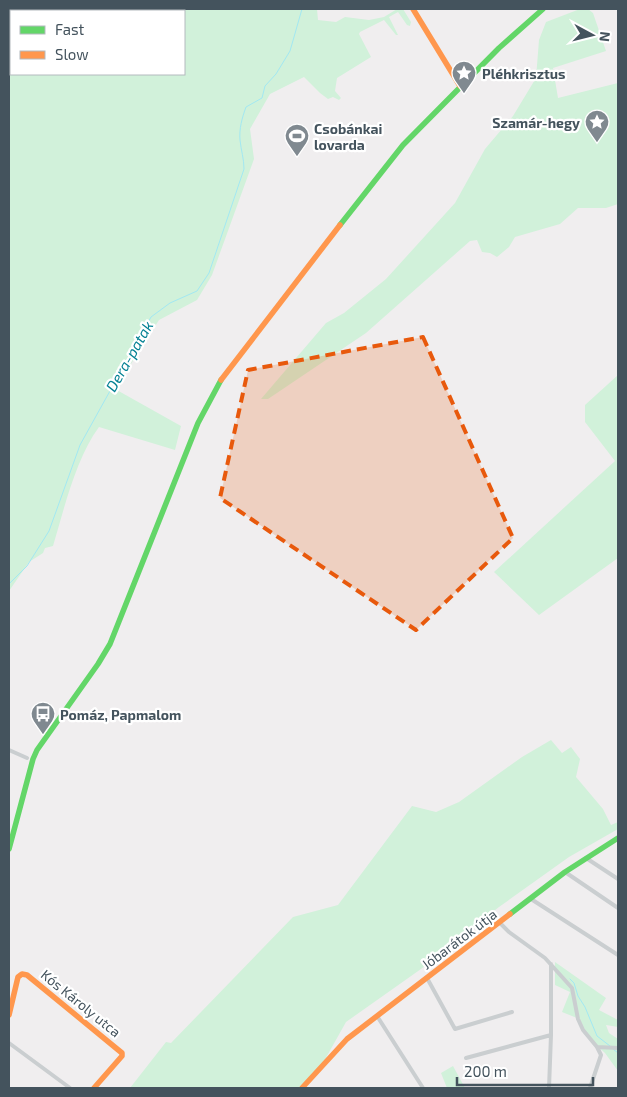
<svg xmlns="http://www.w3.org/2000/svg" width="627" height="1097" font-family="'Exo 2',sans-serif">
	<rect width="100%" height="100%" fill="#f0eeef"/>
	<path fill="#d1f1da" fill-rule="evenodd" d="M9 9H317L318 20 336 22 345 17 369 20 384 17 397 9H403L411 22 410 26 407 25 398 12 389 17 398 35H396L384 20 360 32 359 34 371 57 337 78 335 91 341 98 339 100 333 97 328 99 320 93 304 77 270 94 250 129 254 159 212 275 197 300 159 320 115 389 181 426 175 450 99 427C76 458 64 509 53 546L45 548 43 553 29 562 9 591ZM11 11H184V74H11Z
		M580 9H588L593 13 606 51 553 68 558 98 618 83V204L606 208H578L560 224 515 237 509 247 497 257 490 253 482 252 477 240 470 241 366 333 268 399H261L326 323 344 313 386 279 455 203 485 149 513 116 536 78 539 40 546 22Z
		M618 375V558L539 615 494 572 615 461 585 422V405Z
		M551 740 562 753 571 747 580 759 576 777 603 809 611 825 618 822V829L569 857 499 907 421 969 346 1022 323 1063 302 1088H130L166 1042 171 1043 293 917 338 905 412 806 436 812 459 802 522 757Z
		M555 962 606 998 599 1010 618 1020V1027L606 1025 609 1033 618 1039V1071L605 1053 584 1034 577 1018 562 1012 570 992 555 985Z
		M453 1066 465 1088H447L441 1073Z"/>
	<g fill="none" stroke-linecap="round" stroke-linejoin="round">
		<path stroke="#a2e8f2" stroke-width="1" d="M9 584 27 566 49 531 80 445 151 317 170 303 197 291 209 273 244 169C244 159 241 150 240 140 239 129 242 118 246 107L262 98 265 86 276 74 290 51 302 9
			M570 979 574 983 578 996 585 1007 597 1036 610 1046
			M613 1049 618 1053"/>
		<path stroke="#caced0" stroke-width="4" d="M9 750 27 758
			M586 858 618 879
			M565 872 618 908
			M531 899 618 955
			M500 923 509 932 545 958 572 988 578 1019 583 1030 597 1047 601 1055 590 1088
			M427 978 455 1029 512 1012
			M377 1016 423 1088
			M9 1043 70 1088
			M597 1047 618 1048
			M466 1058 551 1035
			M549 1088 551 1035V964"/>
		<path stroke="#63d668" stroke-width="5.5" d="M340 225 403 145 499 48 543 9
			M9 849 33 759 37 750 98 664 110 644 198 423 221 380
			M510 914 565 872 618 838"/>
		<path stroke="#ff974d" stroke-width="5.5" d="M413 9 460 86
			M221 380 340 225
			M9 1015 18 977 22 974 27 975 122 1053V1056L94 1088
			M302 1088 347 1039 510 914"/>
	</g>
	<path fill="#e8590c" fill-opacity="0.2" stroke="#e8590c" stroke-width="4" stroke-dasharray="10 6" stroke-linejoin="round" d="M423 337 513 538 416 630 220 498 248 370Z"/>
	<defs>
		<symbol id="sight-pin" viewBox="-11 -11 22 30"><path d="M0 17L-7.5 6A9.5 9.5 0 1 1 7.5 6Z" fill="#808990" stroke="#fff"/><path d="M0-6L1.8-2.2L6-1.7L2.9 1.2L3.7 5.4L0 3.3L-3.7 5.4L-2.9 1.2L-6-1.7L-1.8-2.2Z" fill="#fff"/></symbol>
		<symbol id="stadium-pin" viewBox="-11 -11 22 30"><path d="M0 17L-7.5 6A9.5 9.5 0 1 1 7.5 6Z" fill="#808990" stroke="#fff"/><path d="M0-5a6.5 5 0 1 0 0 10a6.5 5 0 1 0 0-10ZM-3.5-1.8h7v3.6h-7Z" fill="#fff"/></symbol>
		<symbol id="bus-pin" viewBox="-11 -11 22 30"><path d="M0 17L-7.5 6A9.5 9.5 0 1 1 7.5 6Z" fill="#808990" stroke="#fff"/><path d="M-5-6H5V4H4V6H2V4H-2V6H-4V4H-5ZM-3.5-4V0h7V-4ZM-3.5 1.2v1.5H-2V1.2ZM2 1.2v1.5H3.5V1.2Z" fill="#fff"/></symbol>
	</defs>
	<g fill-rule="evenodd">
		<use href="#sight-pin" x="450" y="59" width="28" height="38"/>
		<use href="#sight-pin" x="583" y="108" width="28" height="38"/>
		<use href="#stadium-pin" x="283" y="122" width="28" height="38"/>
		<use href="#bus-pin" x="29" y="700" width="28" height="38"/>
	</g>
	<g text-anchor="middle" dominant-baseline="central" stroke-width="4.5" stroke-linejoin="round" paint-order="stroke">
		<g font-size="14" font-weight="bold" fill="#44535d" stroke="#fff" text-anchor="start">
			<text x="482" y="73">Pléhkrisztus</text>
			<text x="580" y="122" text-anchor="end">Szamár-hegy</text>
			<text x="314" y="128">Csobánkai<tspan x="314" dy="16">lovarda</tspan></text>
			<text x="60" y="714">Pomáz, Papmalom</text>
		</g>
		<g font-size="14" fill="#44535d" stroke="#fff">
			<text transform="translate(459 939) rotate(-37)">Jóbarátok útja</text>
			<text transform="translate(81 1003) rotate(39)">Kós Károly utca</text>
		</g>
		<g font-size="15" font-style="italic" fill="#038193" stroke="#fff">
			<text transform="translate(129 356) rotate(-60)">Dera-patak</text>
		</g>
	</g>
	<rect width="627" height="1097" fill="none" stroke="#44535d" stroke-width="20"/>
	<rect x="10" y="10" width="175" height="65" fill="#ffffff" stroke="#b4babe"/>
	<rect x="20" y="26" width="25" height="8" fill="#63d668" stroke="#b4babe"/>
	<text x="55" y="35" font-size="15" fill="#44535d">Fast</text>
	<rect x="20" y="51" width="25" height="8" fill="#ff974d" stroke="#b4babe"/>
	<text x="55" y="60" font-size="15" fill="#44535d">Slow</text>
	<g transform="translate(592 35) rotate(97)" stroke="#ffffff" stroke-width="4" paint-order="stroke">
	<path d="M0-4L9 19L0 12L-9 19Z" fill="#44535d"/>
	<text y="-8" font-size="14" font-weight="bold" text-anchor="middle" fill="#44535d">N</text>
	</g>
	<path d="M457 1077v8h136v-8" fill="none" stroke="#44535d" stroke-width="2.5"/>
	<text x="464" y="1077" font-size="15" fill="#44535d" stroke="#ffffff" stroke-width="4" paint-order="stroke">200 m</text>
</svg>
